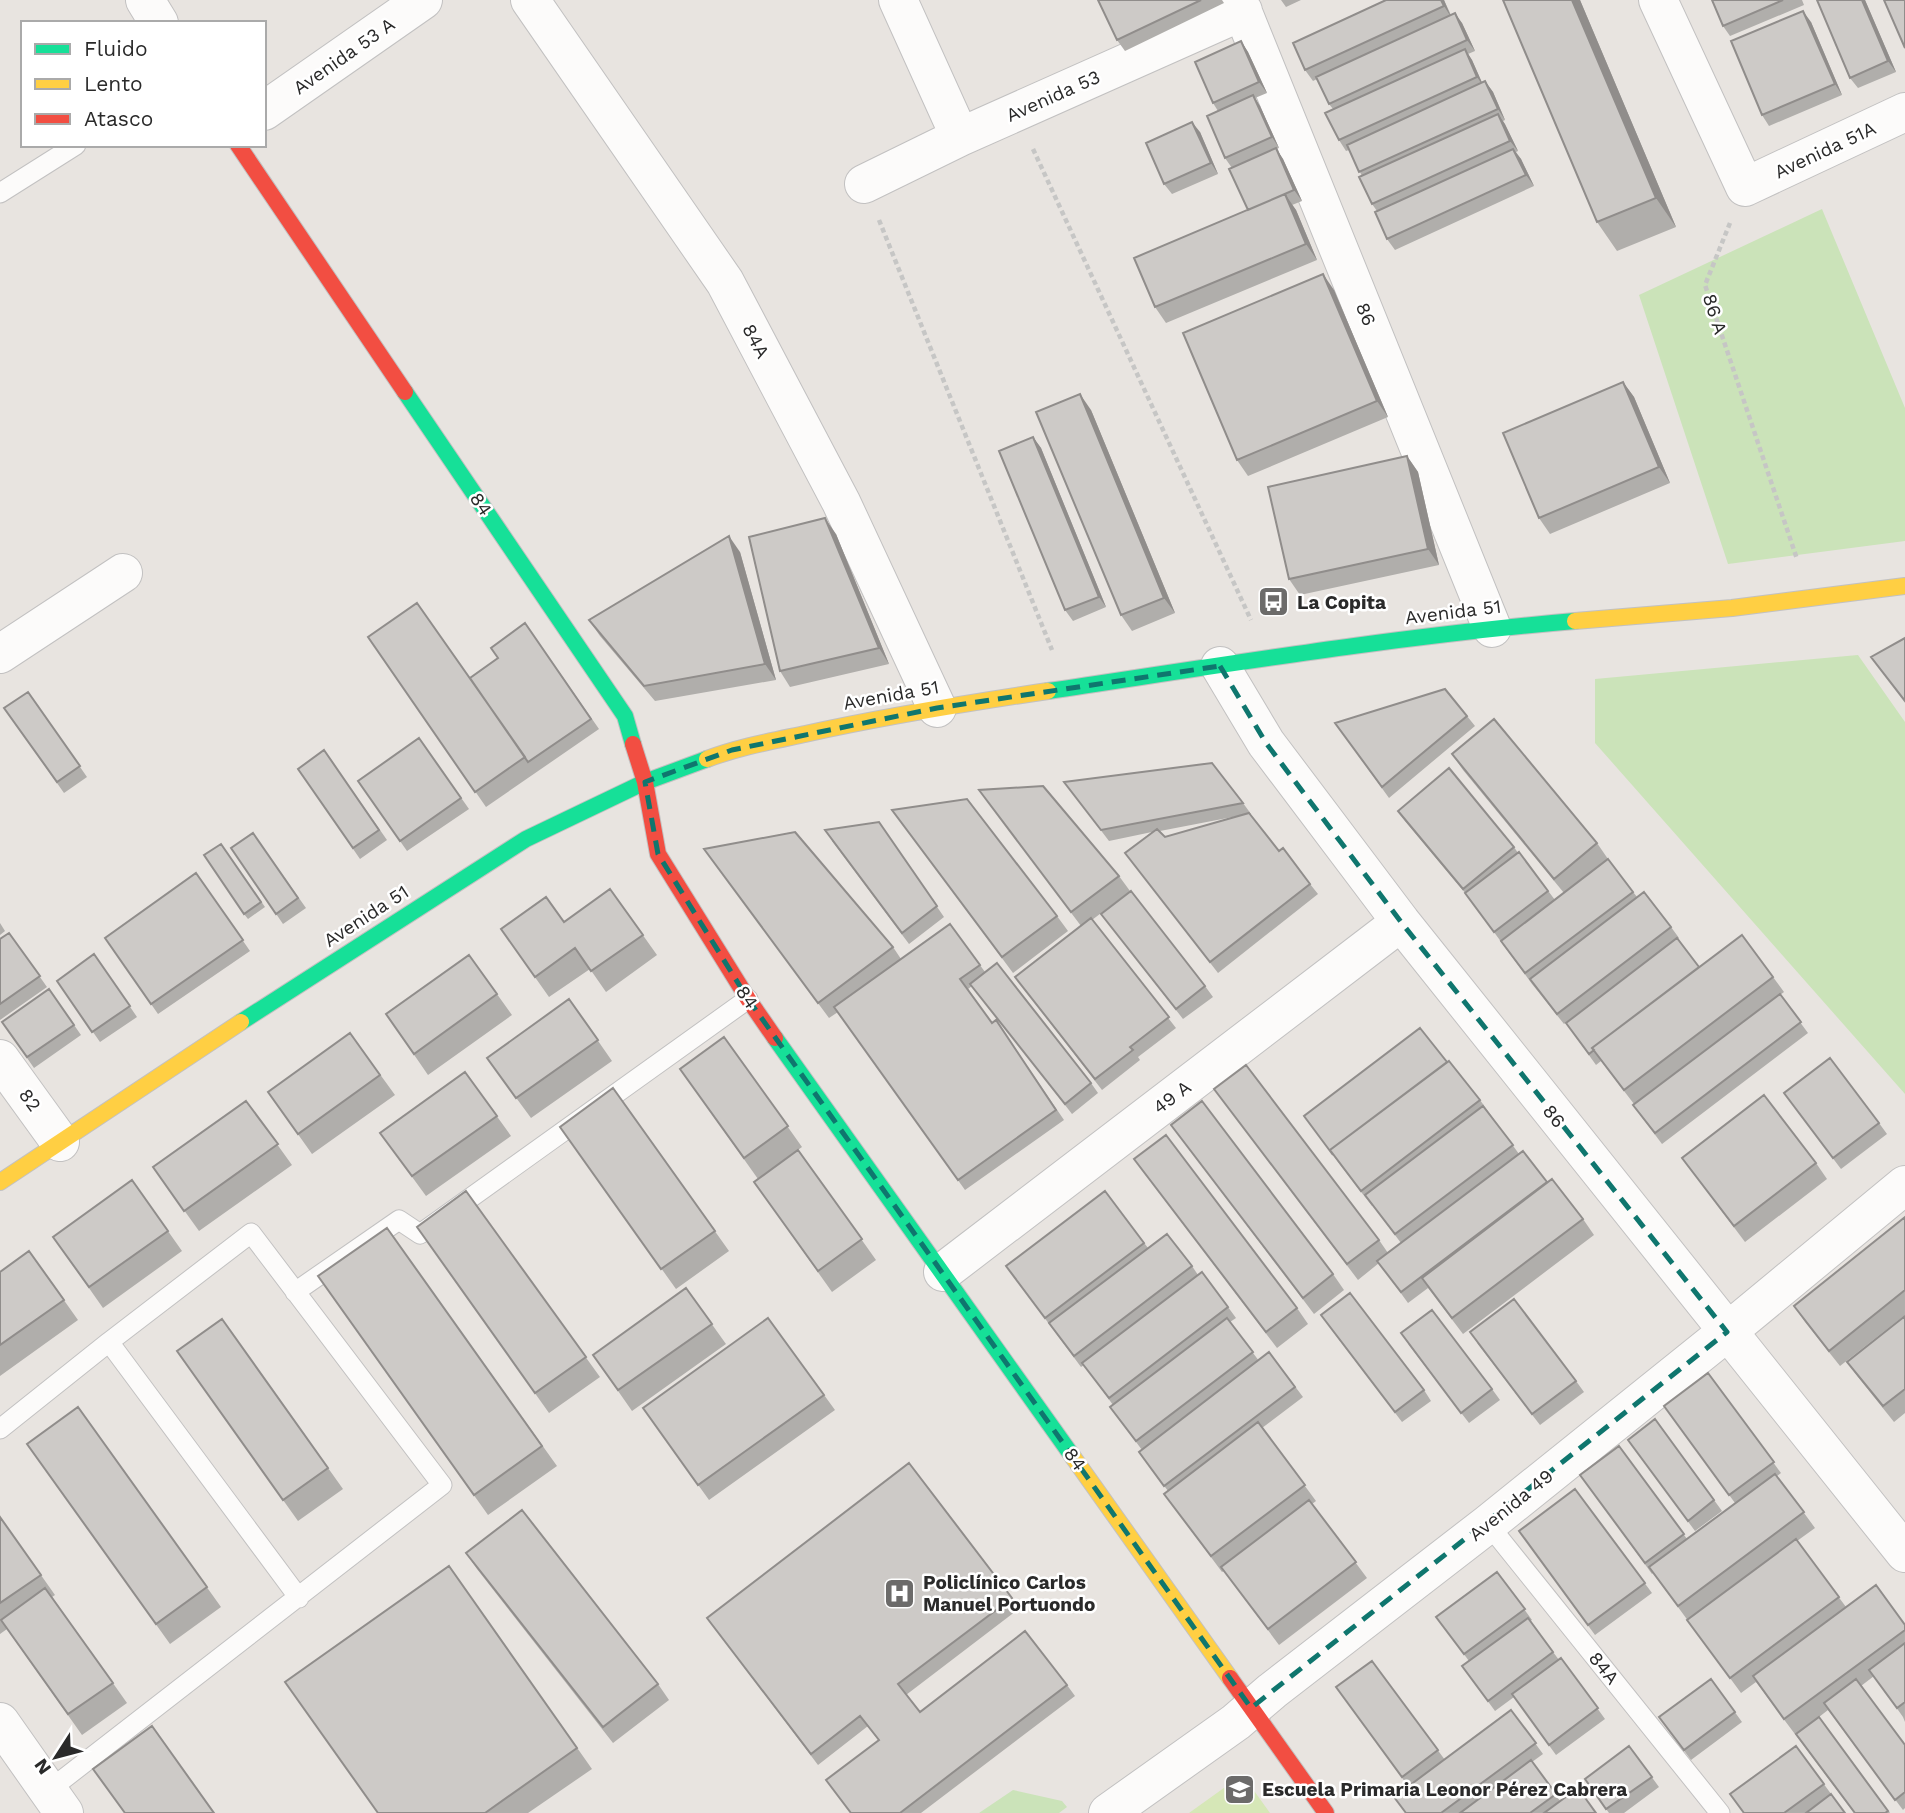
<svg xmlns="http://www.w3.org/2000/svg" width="1905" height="1813" font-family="'Work Sans',sans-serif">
	<rect width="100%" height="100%" fill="#e8e4e0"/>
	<path fill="#cbe3b9" d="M1822 209 1905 408V541L1728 564 1639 295Z
		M1858 655 1905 722V1094L1595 743V679Z
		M1013 1790 1062 1801 1067 1807 1059 1813H979Z"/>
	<path fill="#d6e7b7" d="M1242 1774 1270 1813H1189L1242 1775Z"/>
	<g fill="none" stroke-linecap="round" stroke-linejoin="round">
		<defs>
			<path id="lane" d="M0 193 76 145
				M295 1292 399 1220 420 1234 748 999
				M0 1429 109 1342
				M1488 1524 1720 1813
				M48 1791 442 1485 251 1233 109 1342 299 1598"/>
			<path id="street" d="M145 0 159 23
				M530 0 725 282 841 502 937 708
				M898 0 960 137
				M1238 0 1492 628
				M1658 0 1745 187 1905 112
				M264 111 423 0
				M864 184 960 137 1243 11
				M0 654 123 573
				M1220 666 1266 743 1401 922 1905 1553
				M0 1059 60 1142
				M943 1272 1401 922
				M0 1722 64 1813
				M1108 1813 1236 1722 1272 1691 1488 1524 1727 1332 1905 1185"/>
			<path id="fast" d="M405 392 625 716 633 744
				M1048 691C1223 665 1398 636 1575 621
				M241 1022 526 839 645 782 707 759
				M775 1038 1073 1457"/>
			<path id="slow" d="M1575 621 1732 608 1905 586
				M707 759C739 747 772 741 805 734 886 716 967 703 1048 691
				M0 1182 241 1022
				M1073 1457 1230 1678"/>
			<path id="jam" d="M238 145 405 392
				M633 744 645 782 658 854 748 999 775 1038
				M1230 1678 1326 1813"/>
		</defs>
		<use href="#lane" stroke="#c2c1c1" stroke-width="21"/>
		<use href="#street" stroke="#c2c1c1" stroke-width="40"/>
		<use href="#fast" stroke="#c2c1c1" stroke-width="18"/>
		<use href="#slow" stroke="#c2c1c1" stroke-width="18"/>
		<use href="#jam" stroke="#c2c1c1" stroke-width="18"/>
		<path stroke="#c6c6c5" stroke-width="4.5" stroke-dasharray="5 3.5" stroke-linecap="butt" d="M1033 149 1251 620
			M879 220 1052 650
			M1730 223 1705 285 1797 559"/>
		<use href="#lane" stroke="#fcfbfa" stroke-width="19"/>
		<use href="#street" stroke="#fcfbfa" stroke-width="38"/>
		<use href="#fast" stroke="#16e098" stroke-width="16"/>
		<use href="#slow" stroke="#ffcf43" stroke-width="16"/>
		<use href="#jam" stroke="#f24e42" stroke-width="16"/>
	</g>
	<path fill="#b0aeab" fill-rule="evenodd" d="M1098 0H1222L1224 3 1125 51 1117 40Z
		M1281 0H1301L1286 7Z
		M1444 0 1451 15 1462 23 1475 51 1468 54 1472 60 1482 83 1485 81 1493 92 1505 120 1503 121 1518 151 1516 152 1521 159 1534 186 1395 250 1387 239 1377 211 1372 204 1362 176 1349 150 1346 151 1339 140 1333 109 1329 104 1317 79 1313 81 1305 70Z
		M1503 0H1580L1676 227 1617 251 1597 222Z
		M1712 0H1802L1804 5 1730 36 1723 26Z
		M1817 0H1865L1896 72 1858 88 1850 78Z
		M1811 22 1842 95 1769 126 1762 115Z
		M1241 41 1248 52 1267 93 1255 98 1260 106 1279 148 1276 149 1283 159 1302 201 1292 205 1296 210 1317 260 1166 323 1155 307 1248 210 1232 168 1225 158 1218 111 1213 103Z
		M1200 132 1218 174 1172 194 1164 184Z
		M1334 290 1388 417 1248 476 1237 460Z
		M1623 382 1634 397 1670 483 1550 534 1539 518Z
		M1091 410 1175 613 1132 631 1121 615Z
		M1033 437 1041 448 1106 607 1073 621 1065 610Z
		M1407 456 1418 472 1439 565 1300 595 1289 579Z
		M836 534 889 664 790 687 780 671Z
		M740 552 776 680 655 701 600 636 589 620Z
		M525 623 599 729 486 807 368 637 470 678 498 659Z
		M28 692 87 777 64 793 4 708Z
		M1467 716 1475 726 1389 798 1335 723Z
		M419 738 469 809 407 851 358 781Z
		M324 750 387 840 360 859 298 769Z
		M1452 754 1597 843 1608 859 1597 868 1608 859 1637 897 1671 927 1679 938 1678 939 1699 967 1773 977 1784 992 1780 995 1808 1033 1662 1144 1641 1116 1634 1104 1601 1061 1596 1065 1566 1023 1589 1005 1564 1024 1532 984 1466 894 1405 821 1398 811 1514 847 1518 853 1519 852 1555 900 1564 893 1463 770Z
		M1064 782 1243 803 1251 814H1250L1279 851 1310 884 1318 894 1218 973 1125 853 1152 832 1109 841ZM1243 815 1165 837 1160 831Z
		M979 790 1119 876 1130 891 1092 920 1176 1028 1138 1057 1140 1060 1102 1090 1015 977 1081 926Z
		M892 810 1057 916 1068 931 1013 973Z
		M879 822 944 917 909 944 832 841Z
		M253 833 306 908 283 924 231 848Z
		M221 844 265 907 248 919 244 914Z
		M704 849 893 947 901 959 950 924 985 972 1091 1083 1098 1093 1072 1114 972 986 968 989 992 1023 996 1020 1064 1120 965 1190 838 1012 829 1018Z
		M196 873 250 951 158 1014 105 938Z
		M610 889 657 955 606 992 590 969 549 997 501 929 564 922Z
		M1101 914 1205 986 1213 997 1183 1019Z
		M0 923 5 931 0 935Z
		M9 933 47 987 0 1020V939Z
		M94 954 137 1017 100 1042 57 981Z
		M469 955 512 1015 428 1075 386 1014Z
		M49 989 81 1035 34 1068 2 1022Z
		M569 999 612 1061 531 1118 487 1058Z
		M350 1033 395 1095 312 1154 268 1092Z
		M724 1037 802 1147 758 1179 680 1069Z
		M1447 1062 1480 1100 1519 1154 1583 1219 1594 1235 1463 1334 1428 1288 1408 1303 1379 1263 1358 1280 1214 1089 1379 1240 1388 1253 1401 1243 1373 1206H1372L1341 1166 1304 1116Z
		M465 1072 511 1136 426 1196 380 1133Z
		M613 1088 729 1251 676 1289 560 1127Z
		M246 1101 292 1165 199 1231 153 1167Z
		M1792 1104 1879 1123 1887 1134 1841 1169Z
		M1171 1125 1333 1274 1344 1290 1314 1314Z
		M798 1150 876 1260 832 1292 754 1182Z
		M1682 1158 1816 1163 1827 1179 1745 1242Z
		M1134 1159 1297 1308 1308 1324 1277 1348Z
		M132 1180 182 1251 103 1308 53 1237Z
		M466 1191 600 1377 549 1413 417 1227Z
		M1105 1191 1148 1248 1192 1266 1198 1275 1228 1307 1236 1318 1230 1322 1259 1361 1269 1352 1303 1397 1262 1428 1316 1501 1312 1504 1367 1578 1279 1645 1224 1571 1222 1572 1164 1494 1168 1491 1139 1452 1142 1450 1110 1407 1113 1405 1084 1365 1081 1367 1006 1266Z
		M1905 1217V1315L1840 1366 1805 1322 1794 1306Z
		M387 1228 557 1466 488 1515 318 1276Z
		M29 1251 78 1320 0 1376V1272Z
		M686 1288 726 1344 632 1411 593 1355Z
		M1905 1316V1413L1894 1422 1858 1377 1847 1362Z
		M768 1318 835 1410 709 1500 643 1408Z
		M222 1319 343 1489 298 1521 177 1351Z
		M1328 1325 1424 1390 1431 1401 1402 1422Z
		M1477 1343 1576 1381 1584 1392 1540 1425Z
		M1408 1344 1492 1389 1500 1400 1469 1423Z
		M1708 1373 1781 1473 1777 1476 1815 1528 1797 1541 1846 1607 1905 1625V1722L1903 1717 1874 1676 1861 1686 1905 1745V1808L1903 1810 1828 1710 1819 1717 1890 1813H1854L1756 1682 1741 1693 1653 1573 1652 1574 1580 1475 1619 1446 1687 1539 1735 1503 1664 1406Z
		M78 1407 221 1607 170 1644 27 1444Z
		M1655 1419 1722 1511 1695 1531 1628 1440Z
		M1575 1489 1652 1593 1595 1635 1519 1531Z
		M0 1517 55 1595 52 1597 127 1703 82 1735 7 1629 0 1634Z
		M466 1553 658 1684 669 1700 613 1743 477 1569Z
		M449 1566 592 1769 528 1813H377Z
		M1497 1572 1532 1620 1530 1621 1559 1660 1561 1658 1605 1719 1556 1755 1514 1697 1495 1711 1462 1666 1469 1661 1436 1617Z
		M1012 1598 1020 1608 906 1695 920 1712 1067 1685 1075 1696 921 1813H851L878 1740 868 1726 818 1765 707 1618Z
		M1372 1661 1445 1760 1511 1710 1543 1754 1532 1762 1560 1801 1596 1813H1405L1408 1786 1336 1687Z
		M1711 1679 1742 1722 1691 1760 1659 1717Z
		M1629 1746 1659 1787 1624 1813H1609L1585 1779Z
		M1796 1746 1845 1813H1744Z"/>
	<path fill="#908d8b" d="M1441 0H1444L1451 17 1444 6Z
		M1572 0H1580L1676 227 1656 198Z
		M1862 0H1865L1896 72 1888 61Z
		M1803 11 1811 22 1842 95 1835 84Z
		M1455 13 1462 23 1475 51 1467 40Z
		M1241 41 1248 52 1267 93 1259 82Z
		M1465 49 1472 60 1484 87 1477 77Z
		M1485 81 1493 92 1505 120 1498 109Z
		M1253 95 1260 106 1279 148 1272 137Z
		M1498 114 1505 124 1518 151 1510 141Z
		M1192 122 1200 132 1218 174 1211 163Z
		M1276 148 1283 159 1302 201 1294 190Z
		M1513 149 1521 159 1534 186 1526 175Z
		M1285 194 1296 210 1317 260 1306 244Z
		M1323 274 1334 290 1388 417 1377 401Z
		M1623 382 1634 397 1670 483 1659 467Z
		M1080 394 1091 410 1175 613 1164 598Z
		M1033 437 1041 448 1106 607 1099 597Z
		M1407 456 1418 472 1439 565 1428 549Z
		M825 518 836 534 889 664 879 648Z
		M729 536 740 552 776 680 765 664Z"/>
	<path fill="#cdcac7" stroke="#908d8b" stroke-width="2" d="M1098 0H1201L1117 40Z
		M1386 0H1441L1444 6 1305 70 1293 43Z
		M1503 0H1572L1656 198 1597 222Z
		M1712 0H1783L1723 26Z
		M1817 0H1862L1888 61 1850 78Z
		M1884 0H1905V48Z
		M1803 11 1835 84 1762 115 1731 41Z
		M1455 13 1467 40 1329 104 1316 77Z
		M1241 41 1259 82 1213 103 1195 62Z
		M1465 49 1477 77 1339 140 1325 113Z
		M1485 81 1498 109 1359 172 1347 145Z
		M1253 95 1272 137 1225 158 1207 116Z
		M1498 114 1510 141 1372 204 1359 177Z
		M1192 122 1211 163 1164 184 1146 143Z
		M1276 148 1294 190 1248 210 1229 169Z
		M1513 149 1526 175 1387 239 1375 212Z
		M1285 194 1306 244 1155 307 1134 258Z
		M1323 274 1377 401 1237 460 1183 333Z
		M1623 382 1659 467 1539 518 1503 433Z
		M1080 394 1164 598 1121 615 1036 412Z
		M1033 437 1099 597 1065 610 999 451Z
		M1407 456 1428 549 1289 579 1268 487Z
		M825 518 879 648 780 671 749 537Z
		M729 536 765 664 644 686 589 620Z
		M417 603 525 757 475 792 368 637Z
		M525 623 591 719 528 762 470 678 498 658 491 648Z
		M1905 638V701L1871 657Z
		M1445 689 1467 716 1382 787 1335 723Z
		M28 692 80 766 57 782 4 708Z
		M1494 719 1597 843 1554 879 1452 754Z
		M419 738 461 798 400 841 358 781Z
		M324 750 379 830 353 848 298 769Z
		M1212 763 1243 803 1101 830 1064 782Z
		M1449 768 1514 847 1463 889 1398 811Z
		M1043 786 1119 876 1071 912 979 790Z
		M967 799 1057 916 1002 957 892 810Z
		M1249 813 1279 851 1283 848 1310 884 1210 962 1125 853 1157 829 1165 837Z
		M879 822 937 906 902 933 825 830Z
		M795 832 893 947 818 1003 704 849Z
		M253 833 298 898 276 914 231 848Z
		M221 844 261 902 244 914 204 855Z
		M1519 852 1548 891 1494 932 1465 893Z
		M1608 859 1633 892 1525 973 1501 941Z
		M196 873 243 940 151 1004 105 938Z
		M610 889 643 935 591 971 575 948 535 977 501 929 546 897 564 922Z
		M1131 891 1205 986 1176 1009 1101 914Z
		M1644 892 1671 927 1557 1014 1530 979Z
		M1091 918 1169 1017 1130 1047 1133 1050 1095 1079 1015 977Z
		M950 924 980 965 960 979 992 1023 996 1020 1056 1110 958 1180 834 1007Z
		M9 933 40 976 0 1004V939Z
		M1742 935 1773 977 1624 1090 1592 1048Z
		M1677 938 1699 967 1592 1048 1594 1050 1589 1054 1566 1023Z
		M94 954 130 1006 92 1032 57 981Z
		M469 955 497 994 414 1054 386 1014Z
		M997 963 1091 1083 1065 1104 970 984Z
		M49 989 74 1025 27 1057 2 1022Z
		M1780 994 1801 1022 1655 1133 1633 1105Z
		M569 999 598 1040 516 1098 487 1058Z
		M1420 1028 1447 1062 1330 1150 1333 1155 1304 1116Z
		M350 1033 380 1075 298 1134 268 1092Z
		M724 1037 788 1126 744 1158 680 1069Z
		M1830 1058 1879 1123 1833 1158 1784 1093Z
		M1449 1061 1480 1100 1361 1191 1330 1150Z
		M1246 1065 1379 1240 1347 1264 1214 1089Z
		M465 1072 497 1116 412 1176 380 1133Z
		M613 1088 715 1231 661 1269 560 1127Z
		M1764 1095 1816 1163 1734 1226 1682 1158Z
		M246 1101 278 1144 184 1211 153 1167Z
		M1202 1101 1333 1274 1303 1298 1171 1125Z
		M1483 1106 1513 1145 1395 1234 1365 1195Z
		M1166 1135 1297 1308 1266 1332 1134 1159Z
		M798 1150 862 1239 818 1271 754 1182Z
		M1523 1151 1547 1182 1401 1292 1377 1261Z
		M1552 1179 1583 1219 1452 1318 1422 1278Z
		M132 1180 168 1231 89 1287 53 1237Z
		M466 1191 586 1357 535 1393 417 1227Z
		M1105 1191 1144 1243 1045 1318 1006 1266Z
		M1905 1217V1290L1829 1351 1794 1306Z
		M387 1228 542 1446 474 1495 318 1276Z
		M1167 1234 1192 1266 1074 1356 1049 1323Z
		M29 1251 64 1300 0 1345V1272Z
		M1202 1272 1228 1307 1109 1398 1082 1363Z
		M686 1288 712 1324 618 1390 593 1355Z
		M1350 1293 1424 1390 1395 1412 1321 1315Z
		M1514 1299 1576 1381 1532 1414 1470 1332Z
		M1432 1310 1492 1389 1461 1413 1401 1333Z
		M1905 1316V1389L1883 1406 1847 1362Z
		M768 1318 824 1395 698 1485 643 1408Z
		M1227 1318 1253 1352 1136 1441 1110 1407Z
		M222 1319 328 1468 283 1500 177 1351Z
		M1269 1352 1295 1387 1164 1486 1139 1452Z
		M1708 1373 1774 1462 1729 1495 1664 1406Z
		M78 1407 207 1587 156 1624 27 1444Z
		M1655 1419 1714 1500 1688 1521 1628 1440Z
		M1258 1422 1305 1485 1211 1556 1164 1494Z
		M1619 1446 1684 1534 1645 1563 1580 1475Z
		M909 1463 1012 1598 898 1684 920 1712 1025 1631 1067 1685 900 1813H851L826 1780 879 1740 860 1716 811 1754 707 1618Z
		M1775 1474 1804 1512 1678 1606 1649 1567Z
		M1575 1489 1645 1583 1588 1625 1519 1531Z
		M1309 1500 1356 1562 1268 1629 1221 1567Z
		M522 1510 658 1684 603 1727 466 1553Z
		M0 1517 41 1575 0 1603Z
		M1796 1539 1839 1597 1730 1678 1687 1620Z
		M449 1566 577 1748 485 1813H378L285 1682Z
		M1497 1572 1525 1609 1464 1654 1436 1617Z
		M1876 1585 1905 1625V1630L1784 1719 1753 1676Z
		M45 1588 113 1683 68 1714 1 1620Z
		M1528 1618 1553 1652 1488 1701 1462 1666Z
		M1905 1643V1702L1897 1708 1869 1670Z
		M1561 1658 1598 1708 1549 1745 1512 1694Z
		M1372 1661 1438 1750 1402 1777 1336 1687Z
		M1711 1679 1735 1712 1684 1750 1659 1717Z
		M1856 1679 1905 1745V1792L1895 1800 1824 1703Z
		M1511 1710 1536 1743 1441 1813H1406L1394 1797Z
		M1819 1717 1888 1811 1885 1813H1855L1796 1734Z
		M152 1726 214 1813H125L93 1769Z
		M1629 1746 1652 1777 1606 1809 1585 1779Z
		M1796 1746 1824 1784 1784 1813H1744L1730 1794Z
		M1531 1760 1556 1794 1530 1813H1460Z
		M1578 1788 1596 1813H1544Z
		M1831 1794 1845 1813H1806Z"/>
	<path fill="none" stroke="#0f766e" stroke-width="5" stroke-dasharray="14 9" stroke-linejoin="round" d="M1220 666 1266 743 1401 922 1727 1332 1251 1708 748 999 658 854 645 782 732 750 937 708Z"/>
	<defs>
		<symbol id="bus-square" viewBox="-11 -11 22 22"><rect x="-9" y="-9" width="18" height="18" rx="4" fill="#6c6b6a" stroke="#fff"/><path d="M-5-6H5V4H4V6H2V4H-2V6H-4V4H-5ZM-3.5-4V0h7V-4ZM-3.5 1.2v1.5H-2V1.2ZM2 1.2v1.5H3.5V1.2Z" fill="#fff"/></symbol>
		<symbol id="hospital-square" viewBox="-11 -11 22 22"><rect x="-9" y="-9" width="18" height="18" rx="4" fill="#6c6b6a" stroke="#fff"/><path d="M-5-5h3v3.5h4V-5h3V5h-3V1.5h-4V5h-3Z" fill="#fff"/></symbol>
		<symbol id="school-square" viewBox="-11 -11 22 22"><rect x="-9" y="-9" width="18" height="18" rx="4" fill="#6c6b6a" stroke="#fff"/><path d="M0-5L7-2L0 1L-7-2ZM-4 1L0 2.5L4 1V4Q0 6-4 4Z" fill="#fff"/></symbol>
	</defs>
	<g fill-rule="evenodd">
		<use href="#bus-square" x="1256" y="584" width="35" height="35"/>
		<use href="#hospital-square" x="882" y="1576" width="35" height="35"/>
		<use href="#school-square" x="1222" y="1772" width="35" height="35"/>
	</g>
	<g text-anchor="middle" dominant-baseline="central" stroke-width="5" stroke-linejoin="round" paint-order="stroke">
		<g font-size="19" fill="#2a2a2a" stroke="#fff">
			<text transform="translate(344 56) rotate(-35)">Avenida 53 A</text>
			<text transform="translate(1053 96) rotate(-24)">Avenida 53</text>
			<text transform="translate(1825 150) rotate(-25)">Avenida 51A</text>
			<text transform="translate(1366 314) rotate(68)">86</text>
			<text transform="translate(1715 314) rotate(72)">86 A</text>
			<text transform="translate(756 341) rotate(62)">84A</text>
			<text transform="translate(481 504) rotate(56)">84</text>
			<text transform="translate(1453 612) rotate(-7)">Avenida 51</text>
			<text transform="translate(891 695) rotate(-10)">Avenida 51</text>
			<text transform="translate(366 916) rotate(-33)">Avenida 51</text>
			<text transform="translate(747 997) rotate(56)">84</text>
			<text transform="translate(1172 1097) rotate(-37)">49 A</text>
			<text transform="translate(30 1100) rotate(54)">82</text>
			<text transform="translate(1554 1116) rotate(51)">86</text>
			<text transform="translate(1075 1459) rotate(55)">84</text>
			<text transform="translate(1511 1505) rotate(-39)">Avenida 49</text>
			<text transform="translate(1604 1668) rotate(51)">84A</text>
		</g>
		<g font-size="19" font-weight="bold" fill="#2a2a2a" stroke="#fff" text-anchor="start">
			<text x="1297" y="602">La Copita</text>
			<text x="923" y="1582">Policlínico Carlos<tspan x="923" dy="22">Manuel Portuondo</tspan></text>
			<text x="1262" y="1789">Escuela Primaria Leonor Pérez Cabrera</text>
		</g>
	</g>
	<rect x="21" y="21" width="245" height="126" fill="#ffffff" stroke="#aaaaaa" stroke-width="2"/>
	<rect x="35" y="44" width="35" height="10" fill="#16e098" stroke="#aaaaaa" stroke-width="2"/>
	<text x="84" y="56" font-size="21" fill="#2a2a2a">Fluido</text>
	<rect x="35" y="79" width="35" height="10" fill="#ffcf43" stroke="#aaaaaa" stroke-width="2"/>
	<text x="84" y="91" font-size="21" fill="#2a2a2a">Lento</text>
	<rect x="35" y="114" width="35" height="10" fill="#f24e42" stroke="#aaaaaa" stroke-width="2"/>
	<text x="84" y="126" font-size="21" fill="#2a2a2a">Atasco</text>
	<g transform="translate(56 1757) rotate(234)" stroke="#ffffff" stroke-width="5" paint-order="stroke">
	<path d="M0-5L12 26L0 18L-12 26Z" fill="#2a2a2a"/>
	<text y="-10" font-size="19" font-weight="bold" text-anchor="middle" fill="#2a2a2a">N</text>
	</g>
</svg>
